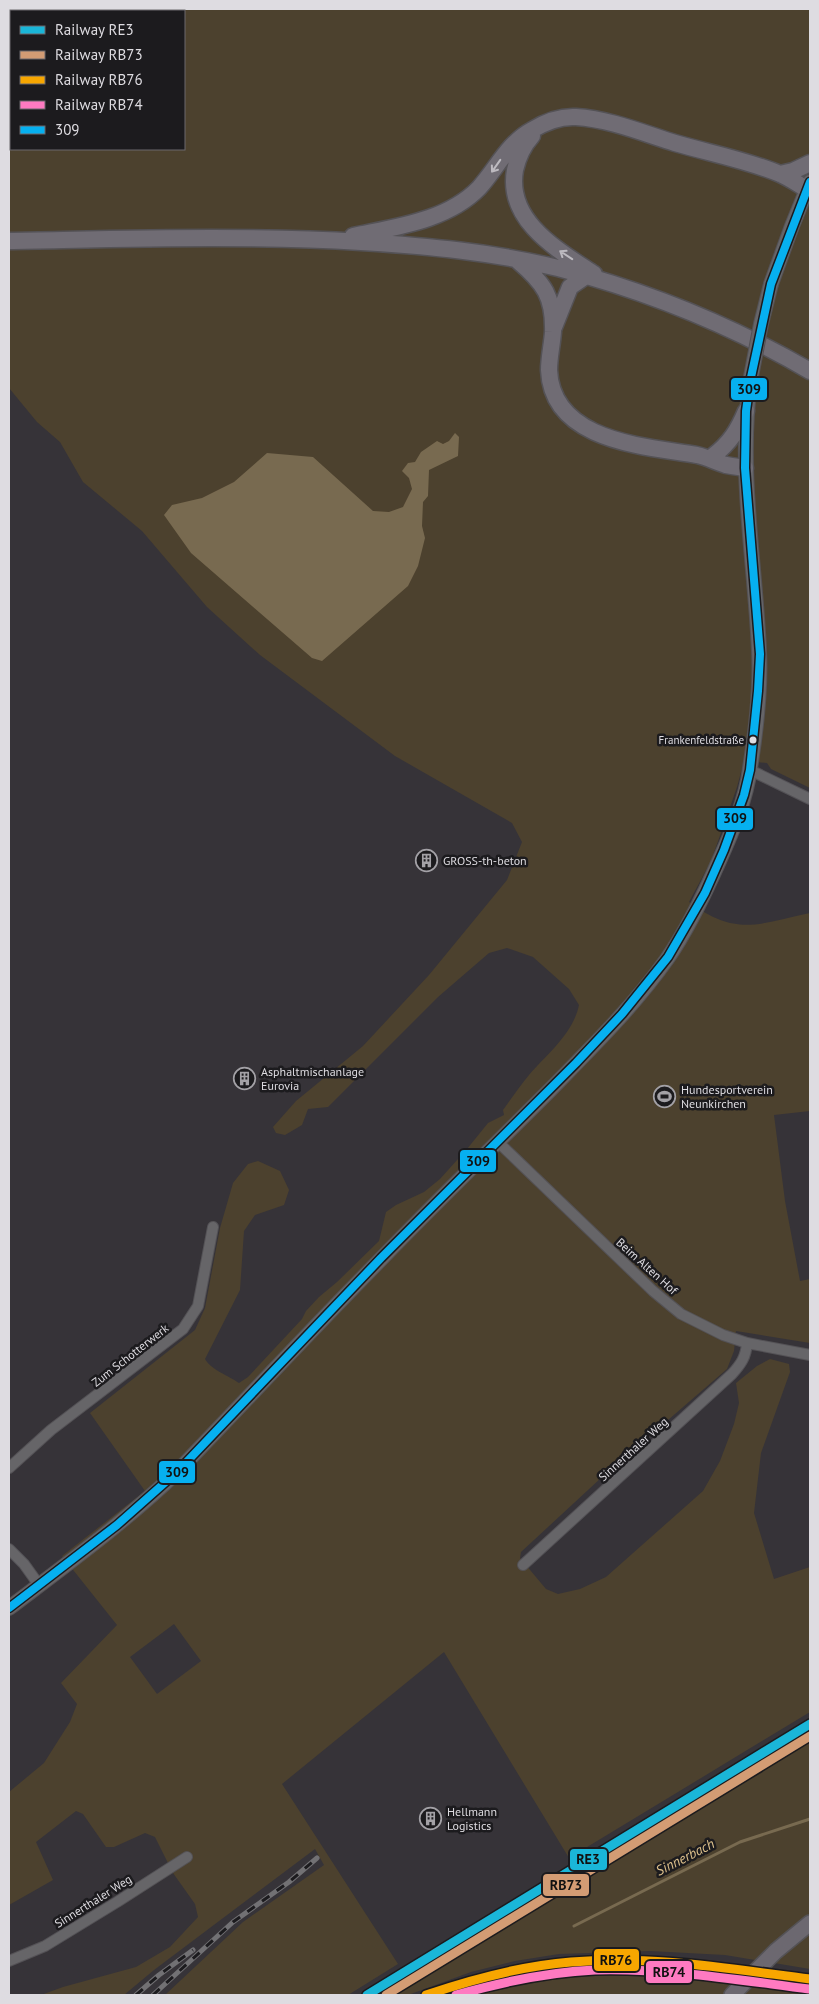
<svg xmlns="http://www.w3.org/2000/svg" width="819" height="2004" font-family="'PT Sans',sans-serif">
	<rect width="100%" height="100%" fill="#363338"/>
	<path fill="#4c412e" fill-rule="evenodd" d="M9 9H810V788L771 769 767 763 744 761 737 787 711 861 689 902C736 937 758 924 810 913V1111L774 1115 785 1201 800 1281 810 1279V1343L736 1331 734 1351 727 1369 601 1478 521 1552 520 1558 546 1589 558 1594 580 1589 606 1577 703 1491 720 1461 734 1424 739 1403 736 1383 757 1366 770 1359 789 1364 790 1372 761 1453 754 1513 774 1579 810 1567V1712L569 1858 444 1652 282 1784 398 1964 348 1995H165L243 1922 324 1865 315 1849 154 1970 124 1995H41L63 1987 136 1967 170 1947 198 1917 195 1904 173 1873 155 1837 145 1833 114 1847H106L83 1814 76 1811 36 1842 53 1880 9 1905V1792L44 1763 70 1722 77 1704 61 1683 117 1625 62 1556 145 1491 90 1413 195 1330 205 1308 220 1228 233 1183 248 1164 258 1161 280 1171 289 1190 284 1205 255 1215 244 1231 240 1290 205 1359C210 1369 229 1376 239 1383L248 1377 302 1319 306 1311 319 1297 337 1282 379 1241 386 1212 396 1205 424 1192 440 1179 467 1149 488 1123 504 1115 503 1110C511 1099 520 1086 529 1075 547 1054 573 1034 579 1005L569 989 533 957 507 948 489 953 438 997 328 1107 308 1109 302 1125 285 1135 276 1133 273 1127 296 1101 363 1046 429 975 507 880 522 842 512 823 395 756 260 655 207 607 142 531 83 482 60 442 37 422 9 388ZM11 11H184V149H11ZM174 1624 201 1661 157 1694 130 1657Z
		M810 1741V1969L725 1955 650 1951 559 1954 515 1961 471 1972 408 1995H396L495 1932Z
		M607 1973C675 1973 742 1979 810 1989V1995H468C513 1980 559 1975 607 1973Z"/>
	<path fill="#786a50" d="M455 433 459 437 458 456 429 470 428 496 423 502 422 526 425 538 418 566 408 586 322 661 312 658 191 553 164 515 172 505 202 498 234 482 267 453 313 457 373 511 389 512 403 507 412 489 409 478 402 471 408 463 415 462 421 452 437 441 443 444 449 441Z"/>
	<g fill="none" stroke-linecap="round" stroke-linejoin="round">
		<path stroke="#786a50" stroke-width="3" d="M574 1926 740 1842 810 1819"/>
		<defs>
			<path id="minor" d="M750 770 810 799
				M498 1142 653 1291 681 1314 723 1335 747 1343 810 1355
				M9 1468 51 1430 183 1329 198 1306 213 1227
				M9 1549 24 1564 39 1585
				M523 1565 732 1374C741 1364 746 1357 747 1343
				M9 1961 45 1946 117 1902 187 1857"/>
			<path id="secondary" d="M771 284 792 226 810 182
				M9 1608C67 1564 126 1521 178 1471 246 1400 313 1328 382 1258 437 1201 493 1147 549 1091 590 1049 633 1007 667 959 688 929 704 895 719 861 732 832 746 800 750 768 756 731 761 688 759 650 755 561 738 472 750 382"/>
			<path id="primary" d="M732 1995 776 1951 810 1923"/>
			<path id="trunk" d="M532 136C523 146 518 157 515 170 506 221 558 250 594 274
				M780 174 793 171 810 163
				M353 236C395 227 447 221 479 188 497 168 508 143 532 130 545 122 560 116 576 117 609 119 643 133 675 143 709 153 747 160 780 174 789 178 798 184 807 189
				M9 241C126 239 243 235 361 242 427 246 493 252 558 268 646 291 731 325 810 371
				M518 261C544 283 554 297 553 332 552 345 549 358 549 370 552 442 645 446 697 455 707 457 716 462 726 465 732 466 738 467 745 468
				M554 327 570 287 586 276
				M713 456C730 443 738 430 746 411"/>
		</defs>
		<use href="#minor" stroke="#545256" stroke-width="12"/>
		<use href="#secondary" stroke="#545256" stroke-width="16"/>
		<use href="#primary" stroke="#545256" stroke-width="18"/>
		<use href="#trunk" stroke="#545256" stroke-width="19"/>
		<use href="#minor" stroke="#666568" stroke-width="10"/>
		<use href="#secondary" stroke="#666568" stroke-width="14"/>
		<use href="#primary" stroke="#6c6870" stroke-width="15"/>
		<use href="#trunk" stroke="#706c74" stroke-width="16"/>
		<defs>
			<path id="rail" d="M136 1995 159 1975 193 1950
				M153 1995 233 1922 289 1882 317 1858"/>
		</defs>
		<use href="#rail" stroke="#727174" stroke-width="5"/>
		<use href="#rail" stroke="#1c1b1e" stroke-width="3" stroke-dasharray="9" stroke-linecap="butt"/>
		<defs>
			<path id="secondary-bridge" d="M750 382 761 324 771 284"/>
		</defs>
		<use href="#secondary-bridge" stroke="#545256" stroke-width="16" stroke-linecap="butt"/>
		<use href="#secondary-bridge" stroke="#666568" stroke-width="14"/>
		<defs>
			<path id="bus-1" d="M9 1608 117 1525 178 1471 381 1258 576 1063 622 1014 668 957 705 893 724 850 744 795 750 770 758 691 760 654 745 468 746 411 750 382 771 284 810 182"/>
		</defs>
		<use href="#bus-1" stroke="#1c1b1e" stroke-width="11"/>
		<use href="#bus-1" stroke="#06b0f0" stroke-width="8"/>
		<defs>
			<path id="rail-1" d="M367 1995 810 1724"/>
			<path id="rail-2" d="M386 1995 810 1736"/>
			<path id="rail-3" d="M426 1995C473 1979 521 1966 571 1962 651 1955 731 1969 810 1979"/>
			<path id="rail-4" d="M456 1995C502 1982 548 1972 595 1970 667 1968 738 1980 809 1989"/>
		</defs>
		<use href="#rail-1" stroke="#1c1b1e" stroke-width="12"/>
		<use href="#rail-2" stroke="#1c1b1e" stroke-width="12"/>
		<use href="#rail-3" stroke="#1c1b1e" stroke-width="12"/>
		<use href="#rail-4" stroke="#1c1b1e" stroke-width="12"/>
		<use href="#rail-1" stroke="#1ab6d8" stroke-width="9"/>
		<use href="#rail-2" stroke="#d39c74" stroke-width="9"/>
		<use href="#rail-3" stroke="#f7a600" stroke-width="9"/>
		<use href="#rail-4" stroke="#fe7ac1" stroke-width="9"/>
	</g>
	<defs><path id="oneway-shaft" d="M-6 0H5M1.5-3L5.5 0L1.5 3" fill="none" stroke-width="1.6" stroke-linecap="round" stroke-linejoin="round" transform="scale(1.25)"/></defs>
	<g stroke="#bdbac0">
		<use href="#oneway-shaft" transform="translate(496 166) rotate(125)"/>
		<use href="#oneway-shaft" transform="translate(566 255) rotate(-146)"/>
	</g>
	<defs>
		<symbol id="building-ring" viewBox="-11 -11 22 22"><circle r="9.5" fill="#1c1b1e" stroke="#a3a1a6" stroke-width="1.5"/><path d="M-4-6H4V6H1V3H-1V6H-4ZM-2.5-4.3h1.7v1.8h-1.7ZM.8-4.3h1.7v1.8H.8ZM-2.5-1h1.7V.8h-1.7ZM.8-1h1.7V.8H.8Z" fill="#a3a1a6"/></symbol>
		<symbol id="stadium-ring" viewBox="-11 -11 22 22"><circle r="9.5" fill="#1c1b1e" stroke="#a3a1a6" stroke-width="1.5"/><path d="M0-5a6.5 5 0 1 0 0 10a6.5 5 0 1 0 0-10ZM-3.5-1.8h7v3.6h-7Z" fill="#a3a1a6"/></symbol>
	</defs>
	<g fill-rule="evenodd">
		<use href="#building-ring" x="414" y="848" width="25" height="25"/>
		<use href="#building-ring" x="232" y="1066" width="25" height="25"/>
		<use href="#stadium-ring" x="652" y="1084" width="25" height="25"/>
		<use href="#building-ring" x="418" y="1806" width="25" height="25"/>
	</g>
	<circle fill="#dedce1" stroke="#1c1b1e" stroke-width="2" cx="753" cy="740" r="4.5"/>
	<g text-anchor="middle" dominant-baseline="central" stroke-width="5" stroke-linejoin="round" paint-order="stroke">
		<g font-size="11" fill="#dedce1" stroke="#1c1b1e" text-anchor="end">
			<text x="744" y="740">Frankenfeldstraße</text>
		</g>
		<g font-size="12" fill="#dedce1" stroke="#1c1b1e" text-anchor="start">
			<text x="443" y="860">GROSS-th-beton</text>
			<text x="261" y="1071">Asphaltmischanlage<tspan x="261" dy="14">Eurovia</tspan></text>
			<text x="681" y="1089">Hundesportverein<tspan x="681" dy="14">Neunkirchen</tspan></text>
			<text x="447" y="1811">Hellmann<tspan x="447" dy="14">Logistics</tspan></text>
		</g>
		<g font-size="12" fill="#dedce1" stroke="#1c1b1e">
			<text transform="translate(647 1266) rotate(42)">Beim Alten Hof</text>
			<text transform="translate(130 1355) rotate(-38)">Zum Schotterwerk</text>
			<text transform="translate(633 1449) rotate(-42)">Sinnerthaler Weg</text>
			<text transform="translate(93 1901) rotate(-32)">Sinnerthaler Weg</text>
		</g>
		<g font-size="14" font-style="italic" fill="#dec18c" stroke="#1c1b1e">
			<text transform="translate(685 1857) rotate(-27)">Sinnerbach</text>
		</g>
	</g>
	<g stroke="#1c1b1e" stroke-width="2">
		<rect x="730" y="377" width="38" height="24" rx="5" fill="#06b0f0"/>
		<rect x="716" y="807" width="38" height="24" rx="5" fill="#06b0f0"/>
		<rect x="459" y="1149" width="38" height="24" rx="5" fill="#06b0f0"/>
		<rect x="158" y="1460" width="38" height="24" rx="5" fill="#06b0f0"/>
		<rect x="569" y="1848" width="39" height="23" rx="5" fill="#1ab6d8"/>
		<rect x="542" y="1873" width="48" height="24" rx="5" fill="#d39c74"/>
		<rect x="593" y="1948" width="47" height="24" rx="5" fill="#f7a600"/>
		<rect x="645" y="1960" width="48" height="24" rx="5" fill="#fe7ac1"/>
	</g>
	<g font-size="14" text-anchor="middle" font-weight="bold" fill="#111">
		<text x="749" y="394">309</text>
		<text x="735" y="823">309</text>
		<text x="478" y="1166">309</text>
		<text x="177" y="1477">309</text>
		<text x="588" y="1864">RE3</text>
		<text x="566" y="1890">RB73</text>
		<text x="616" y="1965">RB76</text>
		<text x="669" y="1977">RB74</text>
	</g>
	<rect width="819" height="2004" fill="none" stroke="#dedce1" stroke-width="20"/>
	<rect x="10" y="10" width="175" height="140" fill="#1c1b1e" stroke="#6a686c"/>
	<rect x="20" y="26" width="25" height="8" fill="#1ab6d8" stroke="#6a686c"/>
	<text x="55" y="35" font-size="15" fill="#dedce1">Railway RE3</text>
	<rect x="20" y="51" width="25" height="8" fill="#d39c74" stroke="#6a686c"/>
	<text x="55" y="60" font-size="15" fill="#dedce1">Railway RB73</text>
	<rect x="20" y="76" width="25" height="8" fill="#f7a600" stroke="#6a686c"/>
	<text x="55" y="85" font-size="15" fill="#dedce1">Railway RB76</text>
	<rect x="20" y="101" width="25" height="8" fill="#fe7ac1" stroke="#6a686c"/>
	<text x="55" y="110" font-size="15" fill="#dedce1">Railway RB74</text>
	<rect x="20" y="126" width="25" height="8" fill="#06b0f0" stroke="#6a686c"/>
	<text x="55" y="135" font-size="15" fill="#dedce1">309</text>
</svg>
